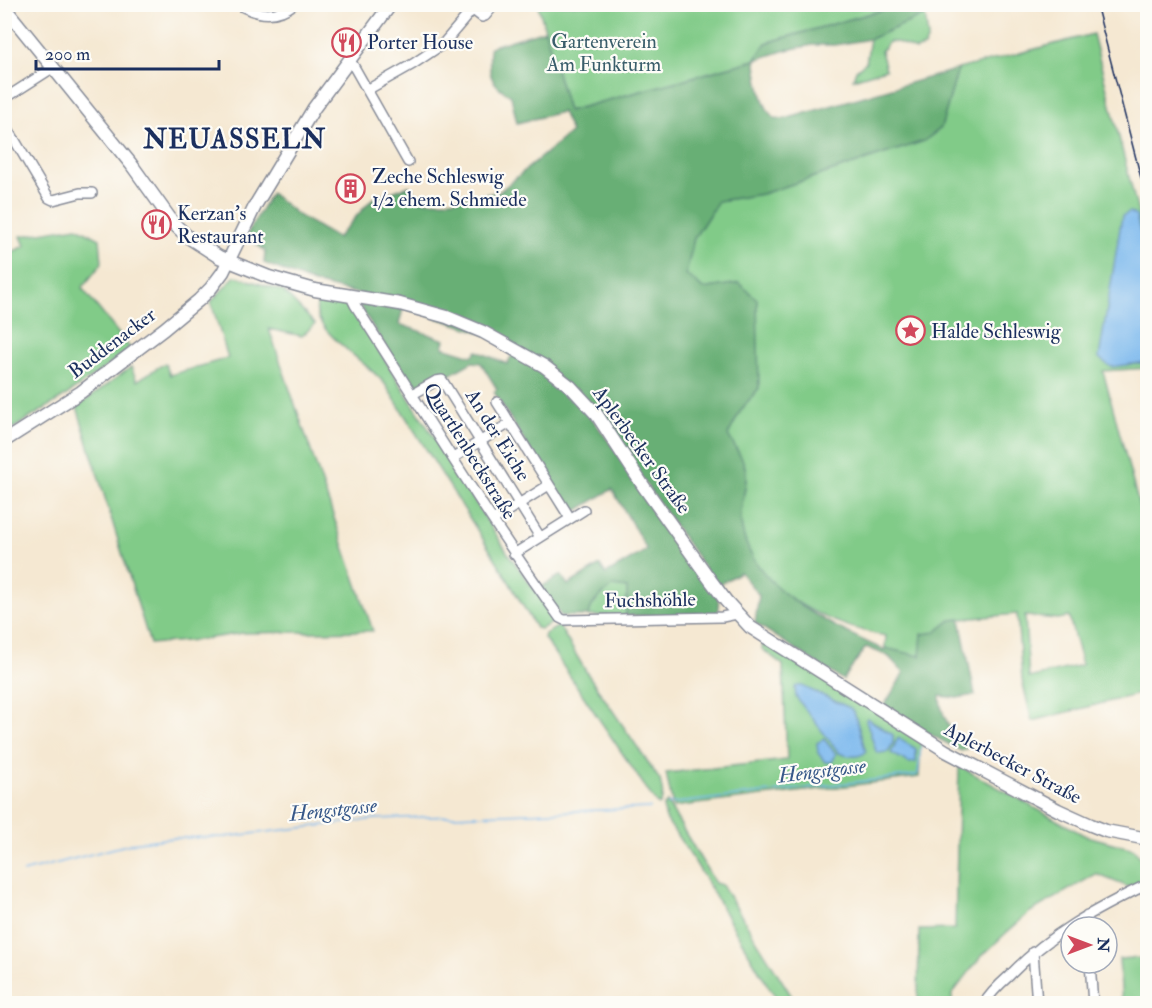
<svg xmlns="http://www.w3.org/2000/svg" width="1152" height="1008" font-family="'IM FELL Double Pica',serif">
	<rect width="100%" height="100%" fill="#fdfcf7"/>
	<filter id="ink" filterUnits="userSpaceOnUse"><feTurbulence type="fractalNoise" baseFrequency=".0167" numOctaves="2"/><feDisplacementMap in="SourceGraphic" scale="12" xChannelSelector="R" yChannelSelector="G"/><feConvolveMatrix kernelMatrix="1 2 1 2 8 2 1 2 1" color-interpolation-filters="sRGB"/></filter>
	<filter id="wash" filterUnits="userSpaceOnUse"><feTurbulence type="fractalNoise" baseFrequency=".008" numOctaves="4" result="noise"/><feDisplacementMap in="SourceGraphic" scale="24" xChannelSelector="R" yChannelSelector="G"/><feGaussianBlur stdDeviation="1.35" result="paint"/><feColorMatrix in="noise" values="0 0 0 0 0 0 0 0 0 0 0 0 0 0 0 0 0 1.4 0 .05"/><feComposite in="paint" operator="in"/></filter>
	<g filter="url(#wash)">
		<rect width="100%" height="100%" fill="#f5e8d2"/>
		<path fill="#81cb88" stroke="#4e7d73" stroke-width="1.5" fill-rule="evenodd" d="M538 5H900L766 43 755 60 568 111Z
			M925 15 928 38 924 47 916 50 897 42H889L881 51 886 69 853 79 856 70 866 62 870 39Z
			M1093 34 1147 248V368L1103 371 1147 535V692L1032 721 1022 680 1017 614 951 620 936 632 921 657 885 648 886 636C828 625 747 589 741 522 739 505 748 488 746 472 745 460 734 446 728 435L741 410 759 388 739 283 703 289 686 274 694 238 718 201 762 194 924 141 941 128 958 69ZM1025 616 1058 619 1069 617 1082 665 1029 678Z
			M77 227 100 239 102 263 82 288 131 349 62 398 12 429 5 409V255L25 246 21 236Z
			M235 276 283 291 315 324 302 336 269 329 373 631 243 633 198 640 150 644 77 407 131 367 137 381 165 363 170 375 228 358 211 302Z
			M317 300 348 302 509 555 557 620 541 629 536 628 498 563 385 384C370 365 322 336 317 314 316 310 317 304 317 300Z
			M613 586 627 587 626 616H589C590 602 602 595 613 586Z
			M559 626 587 673 660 780C662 790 665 797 659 805L656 803 544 638 545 634Z
			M764 639 921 740 919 777 673 807 666 773 787 760 783 665 762 649Z
			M959 766 1084 835 1134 849 1141 858 1146 878 1145 882 1131 888 1096 874 1030 912 1005 934 980 958 952 994V1003L918 1004 919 930 955 929Z
			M667 802 715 883 722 885 796 1003H780L768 986 695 862 666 819 663 808Z
			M1133 958 1147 959V1003H1122L1119 959Z"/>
		<path fill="#68af74" stroke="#426f69" stroke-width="1.5" d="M900 5H932L925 15 870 39 835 45H813L786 50 755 60C759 78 760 105 774 118L785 119 958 69 941 128 924 141 762 194 718 201 694 238 686 274 703 289 739 283 757 299 759 388 741 410 728 435C734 446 745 460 746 473 747 489 739 506 741 523 749 589 831 625 884 650L885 648 920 656 922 634 936 632 951 620 960 619 975 695 957 698 940 696C940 712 948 726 958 739L966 738V750L961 751 913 725 884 706 904 673 888 656 866 647 843 680 755 623 759 595 740 572 717 586 597 414 498 338 376 298 314 283 264 263 265 251 246 236 271 193 299 216 337 238 372 199 409 186 421 201H445L499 192 571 132 562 112 517 123 511 96C487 82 489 73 490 47L545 30 568 111 755 60 766 43Z
			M358 303 403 309 399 324 445 340 443 347 472 356 477 351 507 364 514 352 576 396 714 588C717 597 722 605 717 614L626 616 627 588 613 586C602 595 590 602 589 616H561L541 587 561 575 568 585 600 565 606 574 647 550 612 489 570 515 494 392 497 389 481 363 472 362 444 378 413 391Z"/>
		<path fill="#79b7ed" stroke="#4a73a6" stroke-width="1.5" d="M1130 212 1136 216 1147 258V362L1111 367 1099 358 1122 216Z
			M798 686H802L850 708 854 712 866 752C859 758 848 757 839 753L796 697 795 687Z
			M867 718 893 735V743L888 752 878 753 876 751 866 720Z
			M898 738 916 749V762L909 763 891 753Z
			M824 739 836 754 832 762H825L818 753 817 743Z"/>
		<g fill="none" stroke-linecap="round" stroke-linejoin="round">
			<path stroke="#79b7ed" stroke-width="1.5" d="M668 804 916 775 918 773 921 746
				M23 872 138 842 174 838 224 837 376 819 650 808"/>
		</g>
	</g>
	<g filter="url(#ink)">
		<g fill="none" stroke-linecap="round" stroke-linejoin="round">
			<defs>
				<path id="minor" d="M238 4C258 16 276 18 294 4
					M465 4 482 17 485 16 495 4
					M348 60 353 65 408 162
					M367 90 413 64 443 44 472 10
					M4 99 54 67
					M4 122 49 198 53 200 80 193H92
					M354 296 353 301 355 305C423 410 487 517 560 618L564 620 722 617 737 614
					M413 394 436 381 442 380 540 537
					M497 402 570 518
					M453 458 510 423
					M493 520 549 485
					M514 554 584 510
					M1087 915 1088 927
					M1033 952 1037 1004
					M1090 963 1093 1004
					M984 1004C990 993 1000 984 1009 976 1049 934 1096 909 1148 884"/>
				<path id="major" d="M4 7 131 164 174 224 188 237 219 257 269 277 315 290 400 304 447 317 483 332 544 366 571 387 597 415 644 487 711 581 726 601 750 627 946 751 1058 810 1091 825 1106 831 1148 839
					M4 441 81 392 164 329 199 300 211 288 223 272 256 204 314 108 391 4"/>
			</defs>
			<use href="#minor" stroke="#888c98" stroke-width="12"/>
			<use href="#major" stroke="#888c98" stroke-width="15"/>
			<use href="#minor" stroke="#fff" stroke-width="9"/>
			<use href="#major" stroke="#fff" stroke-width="12"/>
			<path stroke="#1b2f5e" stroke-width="1.5" d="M1096 4 1148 205"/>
		</g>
	</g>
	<defs>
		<symbol id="restaurant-ring" viewBox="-11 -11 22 22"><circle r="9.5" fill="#fdfcf7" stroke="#d1495b" stroke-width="1.5"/><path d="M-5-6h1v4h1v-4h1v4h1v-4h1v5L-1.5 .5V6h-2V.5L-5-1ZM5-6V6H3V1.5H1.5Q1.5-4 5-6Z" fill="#d1495b"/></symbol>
		<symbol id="building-ring" viewBox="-11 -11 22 22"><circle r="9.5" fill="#fdfcf7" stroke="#d1495b" stroke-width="1.5"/><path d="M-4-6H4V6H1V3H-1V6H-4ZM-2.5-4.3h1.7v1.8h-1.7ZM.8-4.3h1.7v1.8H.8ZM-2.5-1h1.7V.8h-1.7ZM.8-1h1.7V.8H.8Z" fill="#d1495b"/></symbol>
		<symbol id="sight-ring" viewBox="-11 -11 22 22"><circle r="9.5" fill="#fdfcf7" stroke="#d1495b" stroke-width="1.5"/><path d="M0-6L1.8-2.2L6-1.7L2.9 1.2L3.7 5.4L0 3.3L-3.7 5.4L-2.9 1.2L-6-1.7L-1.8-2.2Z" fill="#d1495b"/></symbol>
	</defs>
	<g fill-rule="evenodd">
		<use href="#restaurant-ring" x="330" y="26" width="33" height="33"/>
		<use href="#building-ring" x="334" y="172" width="33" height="33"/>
		<use href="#restaurant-ring" x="140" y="208" width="33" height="33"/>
		<use href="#sight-ring" x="894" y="314" width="33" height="33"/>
	</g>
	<g text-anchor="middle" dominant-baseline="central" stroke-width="4.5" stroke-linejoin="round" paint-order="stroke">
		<g font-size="20" fill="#3a5e6b" stroke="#fdfcf7">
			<text x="604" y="41">Gartenverein<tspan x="604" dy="23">Am Funkturm</tspan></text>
		</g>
		<g font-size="20" fill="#1b2f5e" stroke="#fdfcf7" text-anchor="start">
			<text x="367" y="42">Porter House</text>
			<text x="372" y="176">Zeche Schleswig<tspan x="372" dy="23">1/2 ehem. Schmiede</tspan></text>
			<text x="177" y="213">Kerzan's<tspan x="177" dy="23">Restaurant</tspan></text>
			<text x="931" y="331">Halde Schleswig</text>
		</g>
		<g font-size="20" fill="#1b2f5e" stroke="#fdfcf7">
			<text transform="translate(112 343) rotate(-37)">Buddenacker</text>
			<text transform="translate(498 435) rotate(58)">An der Eiche</text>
			<text transform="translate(642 450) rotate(54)">Aplerbecker Straße</text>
			<text transform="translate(470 451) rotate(58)">Quartlenbeckstraße</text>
			<text transform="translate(650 600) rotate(-1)">Fuchshöhle</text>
			<text transform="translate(1013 763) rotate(28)">Aplerbecker Straße</text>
		</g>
		<g font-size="21" font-style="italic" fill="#375889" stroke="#fdfcf7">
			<text transform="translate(822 771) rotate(-7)">Hengstgosse</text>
			<text transform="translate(333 810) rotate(-6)">Hengstgosse</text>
		</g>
		<g font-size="26" font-weight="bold" letter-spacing="1.5" fill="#1b2f5e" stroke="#fdfcf7">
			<text x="235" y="140">NEUASSELN</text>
		</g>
	</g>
	<rect width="1152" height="1008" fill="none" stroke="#fdfcf7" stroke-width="24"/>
	<g transform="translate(1089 945) rotate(90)"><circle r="28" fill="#fdfcf7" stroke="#a3aaba" stroke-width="1.5"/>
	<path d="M0-4.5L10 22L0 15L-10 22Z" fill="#d1495b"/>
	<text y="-9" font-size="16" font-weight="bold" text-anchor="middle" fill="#1b2f5e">N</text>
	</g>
	<path d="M36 60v9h183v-9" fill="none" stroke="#1b2f5e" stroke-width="3"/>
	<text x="45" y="60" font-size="18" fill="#1b2f5e" stroke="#fdfcf7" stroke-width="4.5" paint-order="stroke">200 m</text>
</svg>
